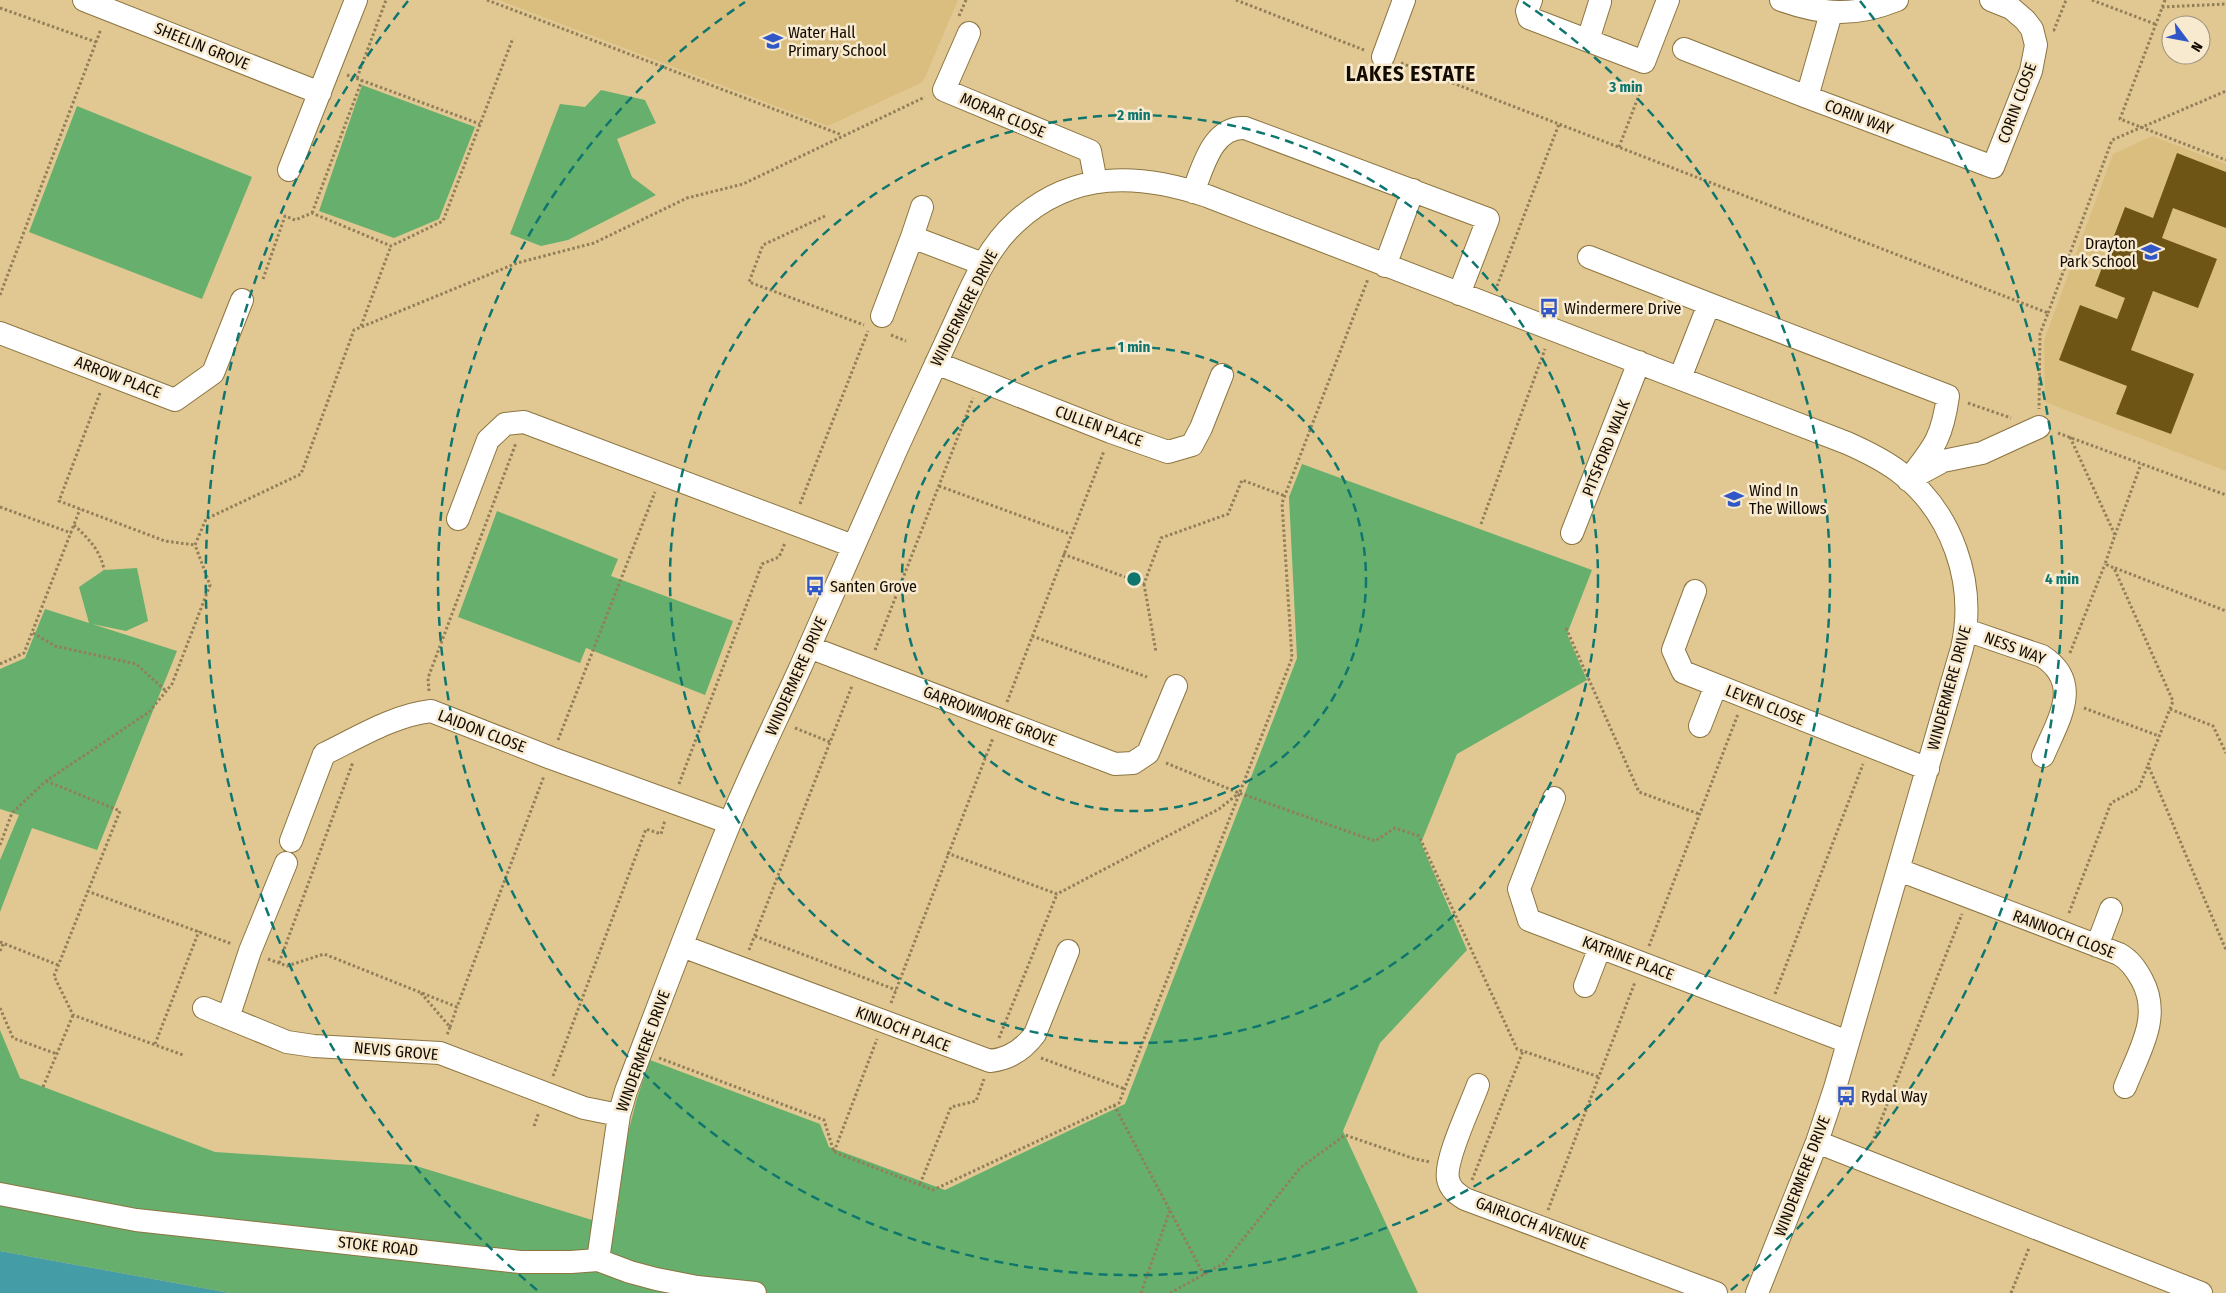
<svg xmlns="http://www.w3.org/2000/svg" width="2226" height="1293" font-family="'Fira Sans Condensed',sans-serif">
	<rect width="100%" height="100%" fill="#e1c892"/>
	<path fill="#dabe80" d="M499 0H958L923 82 828 126Z
		M2152 136 2226 164V471L2045 402 2044 340 2113 154Z"/>
	<path fill="#67af6c" d="M362 85 475 127 439 219 394 238 319 211Z
		M601 90 645 100 656 123 617 139 632 177 656 195 568 240 541 246 510 234 560 104 585 107Z
		M77 106 252 177 202 299 29 232Z
		M1302 464 1592 570 1567 634 1587 680 1457 754 1421 843 1467 950 1380 1043 1343 1131 1418 1293H230L0 1251V1030L20 1078 215 1152 413 1165 615 1227 627 1137 637 1098 650 1060 820 1124 829 1147 945 1190 1125 1104 1297 658 1289 497Z
		M497 511 618 559 611 576 733 621 705 695 586 648 580 663 458 617Z
		M137 568 148 621 126 631 92 624 177 651 97 850 32 828 0 912V860L19 815 0 809V669L25 658 45 609 89 623 79 587 104 570Z"/>
	<path fill="#449ca6" d="M0 1251 230 1293H0Z"/>
	<path fill="#6e5515" d="M2177 153 2226 172V228L2173 208 2162 238 2217 259 2198 308 2153 291 2131 350 2194 374 2171 434 2116 414 2127 386 2059 360 2080 305 2117 319 2125 298 2095 286 2125 207 2153 218Z"/>
	<g fill="none" stroke-linecap="round" stroke-linejoin="round">
		<defs>
			<path id="minor" d="M84 0 320 93
				M1531 0 1527 11 1529 18 1644 62 1668 0
				M1781 0C1823 15 1855 17 1897 0
				M1831 13 1807 97 1993 167 2031 71 2036 45 2032 29 2025 20 2011 8 1991 0
				M969 33 944 90 1090 151 1096 182
				M1588 40 1600 2
				M1684 49 1807 97
				M1383 57 1404 0
				M289 170 356 0
				M1193 192C1203 168 1212 126 1245 128L1488 219 1459 294
				M912 237 922 207
				M1589 257 1709 304
				M1385 266 1413 190
				M882 316 912 237 983 264
				M0 333 175 400 213 373 242 300
				M936 363 1111 432 1168 452 1192 445 1201 428 1222 375
				M1680 378 1709 304 1948 396C1942 439 1934 447 1908 480L1943 461 1982 453 2039 427
				M458 519 488 440 505 424 524 422 853 546
				M1572 533 1639 362
				M1695 591 1673 650 1683 672 1928 769
				M1966 630 2042 656C2084 683 2058 720 2043 756
				M809 647 1115 764 1133 763 1148 753 1176 686
				M1700 726 1716 685
				M1554 798 1519 889 1529 920 1848 1042
				M291 841 324 754C357 738 394 715 431 711L551 758 730 823
				M1899 870 2119 954C2130 960 2136 969 2142 980 2162 1017 2139 1051 2125 1087
				M682 946 990 1061C1009 1059 1024 1049 1035 1034L1068 951
				M2097 946 2111 909
				M1585 986 1600 947
				M204 1008 287 1042 314 1046 440 1053 584 1108 619 1115
				M228 1018 250 951 286 863
				M1478 1085C1471 1105 1444 1160 1448 1179 1450 1189 1457 1194 1465 1199L1716 1293
				M1817 1142 2201 1293
				M0 1194 136 1220 520 1262H571L598 1260 630 1272 656 1279 697 1287 755 1293
				M598 1260 619 1115 626 1091C660 1002 693 913 729 825 751 771 777 719 801 666 833 593 865 520 897 448 915 409 933 370 951 331 969 293 984 251 1016 222 1073 170 1139 173 1207 196L1847 443C1865 451 1882 459 1898 471 1952 511 1977 583 1962 648L1835 1088 1817 1142 1757 1293"/>
		</defs>
		<use href="#minor" stroke="#8c7541" stroke-width="24"/>
		<path stroke="#927f5a" stroke-width="3" stroke-dasharray="2.5 2.5" stroke-linecap="butt" d="M487 0 842 135
			M1236 0 1364 50
			M2092 0 2155 24
			M2165 0 2120 119 2226 160
			M2162 7 2226 4
			M0 8 96 42
			M959 16 966 0
			M2053 30H2054L2066 0
			M1401 63 2048 313 2040 334 2039 409
			M347 75 480 124
			M357 78 386 0
			M1619 147 1644 82
			M312 213 362 80
			M825 216 763 245 749 282 864 325
			M263 279 285 216 295 220 312 213 391 246 443 221 513 38
			M1497 286 1559 124
			M0 295 101 29
			M2048 313 2112 140 2226 91
			M361 326 391 246
			M891 335 906 341
			M100 393 59 501 165 541 195 545
			M1968 403 2011 418
			M2058 433 2226 495
			M2070 437 2115 535 2105 564 2114 568 2173 701 2148 765 2226 950
			M939 486 1070 534
			M800 504 868 331
			M0 507 71 533
			M1481 524 1545 349
			M74 525C88 538 101 551 104 570
			M2115 535 2141 464
			M1063 554 1144 584 1161 538 1228 514 1242 480 1285 496
			M2115 568 2226 611
			M1144 584 1156 652
			M1566 628 1639 792 1699 814
			M33 633 55 646 136 664 166 691
			M1032 636 1147 677
			M875 650 973 398
			M2070 653 2105 564
			M0 664 24 653 80 509
			M429 691 428 678 516 443
			M1007 702 1104 451
			M2084 708 2159 736
			M2170 709 2213 726 2226 753
			M795 728 830 742
			M558 740 655 492
			M1166 763 1239 793 1375 841 1395 828 1419 836 1517 1049 1599 1077
			M46 781 120 811 54 976 73 1015 183 1055
			M679 784 762 564 779 557 785 543
			M0 845 12 813 46 781 149 712 172 684 210 585 195 545 206 519 301 474 354 330 517 263 594 243 687 198 743 184 925 97
			M947 853 1057 894 1219 809 1239 793
			M87 891 232 944
			M2069 913 2111 803 2139 788 2148 765
			M755 936 896 990
			M0 942 58 965
			M1649 946 1738 714
			M749 950 852 686
			M0 951 3 944
			M268 959 287 966 324 954 457 1007 544 776
			M279 963 353 762
			M421 993 450 1027 447 1035
			M1775 994 1863 764
			M891 1003 993 738
			M0 1008 13 1038 57 1054
			M450 1027 457 1007
			M999 1038 1057 894
			M155 1044 199 931
			M659 1058 824 1120 834 1152 933 1190 1119 1103 1292 658 1282 503 1368 279
			M1041 1058 1125 1089
			M553 1076 646 829 661 834 665 820
			M43 1087 73 1015
			M1114 1105 1204 1275
			M534 1126 539 1112
			M1872 1143 1962 914
			M834 1152 877 1039
			M1472 1180 1523 1051
			M920 1184 951 1107 976 1101 984 1079
			M1548 1210 1635 982
			M1141 1293 1170 1210
			M1170 1293 1223 1264 1300 1168 1345 1135 1415 1159 1430 1162
			M2011 1293 2029 1248"/>
		<use href="#minor" stroke="#fff" stroke-width="22"/>
	</g>
	<g fill="none" stroke="#0f766e" stroke-width="2.5" stroke-dasharray="9 6">
		<circle cx="1134" cy="579" r="232"/>
		<circle cx="1134" cy="579" r="464"/>
		<path d="M1523 2A696 696 0 1 1 745 2"/>
		<path d="M537 1290A928 928 0 0 1 408 1M1860 1A928 928 0 0 1 1731 1290"/>
	</g>
	<defs>
		<symbol id="school-bare" viewBox="-9 -9 18 18"><path d="M0-5L7-2L0 1L-7-2ZM-4 1L0 2.5L4 1V4Q0 6-4 4Z" fill="#3157c7" stroke="#f7eacf" stroke-width="2.5" paint-order="stroke"/></symbol>
		<symbol id="bus-bare" viewBox="-9 -9 18 18"><path d="M-5-6H5V4H4V6H2V4H-2V6H-4V4H-5ZM-3.5-4V0h7V-4ZM-3.5 1.2v1.5H-2V1.2ZM2 1.2v1.5H3.5V1.2Z" fill="#3157c7" stroke="#f7eacf" stroke-width="2.5" paint-order="stroke"/></symbol>
	</defs>
	<g fill-rule="evenodd">
		<use href="#school-bare" x="759" y="27" width="28" height="28"/>
		<use href="#school-bare" x="2137" y="238" width="28" height="28"/>
		<use href="#bus-bare" x="1535" y="294" width="28" height="28"/>
		<use href="#school-bare" x="1720" y="485" width="28" height="28"/>
		<use href="#bus-bare" x="801" y="572" width="28" height="28"/>
		<use href="#bus-bare" x="1832" y="1082" width="28" height="28"/>
	</g>
	<g text-anchor="middle" dominant-baseline="central" stroke-width="5" stroke-linejoin="round" paint-order="stroke">
		<g font-size="16" fill="#140b00" stroke="#f7eacf" text-anchor="start">
			<text x="788" y="32">Water Hall<tspan x="788" dy="18">Primary School</tspan></text>
			<text x="2136" y="243" text-anchor="end">Drayton<tspan x="2136" dy="18">Park School</tspan></text>
			<text x="1564" y="308">Windermere Drive</text>
			<text x="1749" y="490">Wind In<tspan x="1749" dy="18">The Willows</tspan></text>
			<text x="830" y="586">Santen Grove</text>
			<text x="1861" y="1096">Rydal Way</text>
		</g>
		<g font-size="16" fill="#140b00" stroke="#f7eacf">
			<text transform="translate(202 46) rotate(22)">SHEELIN GROVE</text>
			<text transform="translate(2017 103) rotate(-70)">CORIN CLOSE</text>
			<text transform="translate(1003 115) rotate(23)">MORAR CLOSE</text>
			<text transform="translate(1859 117) rotate(21)">CORIN WAY</text>
			<text transform="translate(964 308) rotate(-63)">WINDERMERE DRIVE</text>
			<text transform="translate(118 377) rotate(21)">ARROW PLACE</text>
			<text transform="translate(1099 426) rotate(20)">CULLEN PLACE</text>
			<text transform="translate(1606 448) rotate(-68)">PITSFORD WALK</text>
			<text transform="translate(2015 648) rotate(21)">NESS WAY</text>
			<text transform="translate(796 676) rotate(-66)">WINDERMERE DRIVE</text>
			<text transform="translate(1949 688) rotate(-75)">WINDERMERE DRIVE</text>
			<text transform="translate(1765 705) rotate(22)">LEVEN CLOSE</text>
			<text transform="translate(990 716) rotate(21)">GARROWMORE GROVE</text>
			<text transform="translate(482 731) rotate(21)">LAIDON CLOSE</text>
			<text transform="translate(2064 934) rotate(21)">RANNOCH CLOSE</text>
			<text transform="translate(1628 958) rotate(21)">KATRINE PLACE</text>
			<text transform="translate(903 1029) rotate(21)">KINLOCH PLACE</text>
			<text transform="translate(396 1051) rotate(5)">NEVIS GROVE</text>
			<text transform="translate(643 1051) rotate(-70)">WINDERMERE DRIVE</text>
			<text transform="translate(1802 1176) rotate(-69)">WINDERMERE DRIVE</text>
			<text transform="translate(1532 1223) rotate(21)">GAIRLOCH AVENUE</text>
			<text transform="translate(378 1246) rotate(6)">STOKE ROAD</text>
		</g>
		<g font-size="21" font-weight="bold" letter-spacing="1" fill="#140b00" stroke="#f7eacf">
			<text x="1411" y="74">LAKES ESTATE</text>
		</g>
	</g>
	<circle cx="1134" cy="579" r="8" fill="#0f766e" stroke="#f7eacf" stroke-width="2.5"/>
	<g font-size="15" text-anchor="middle" font-weight="bold" fill="#0f766e" stroke="#f7eacf" stroke-width="5" stroke-linejoin="round" paint-order="stroke">
		<text x="1626" y="92">3 min</text>
		<text x="1134" y="120">2 min</text>
		<text x="1134" y="352">1 min</text>
		<text x="2062" y="584">4 min</text>
	</g>
	<g transform="translate(2186 40) rotate(122)"><circle r="24" fill="#f7eacf" stroke="#9c917c"/>
	<path d="M0-4L9 19L0 12L-9 19Z" fill="#3157c7"/>
	<text y="-8" font-size="14" font-weight="bold" text-anchor="middle" fill="#140b00">N</text>
	</g>
</svg>
